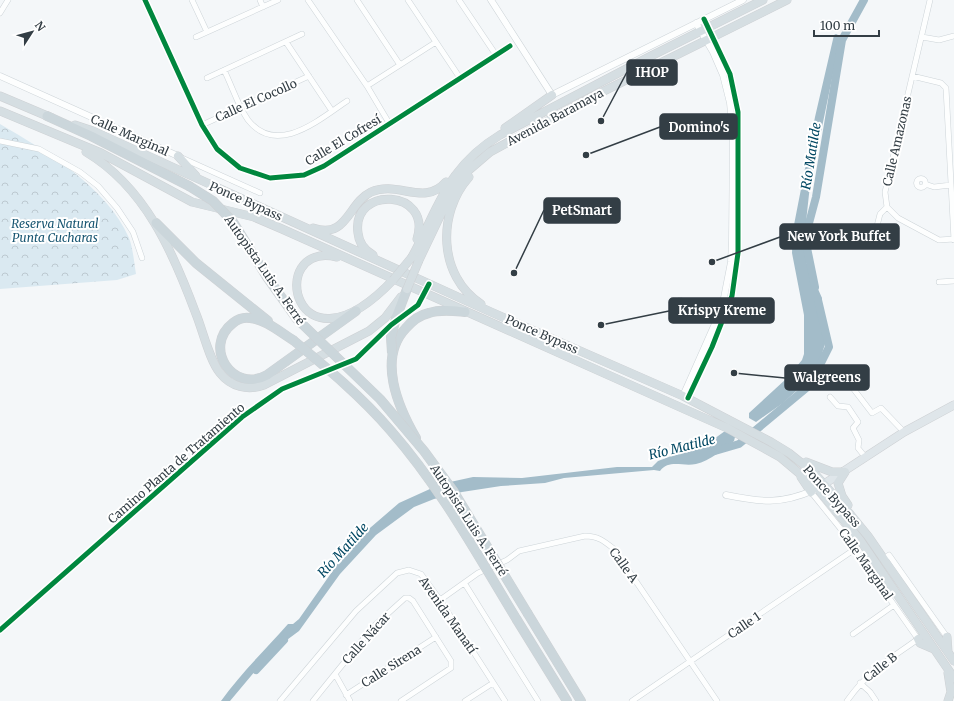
<svg xmlns="http://www.w3.org/2000/svg" width="954" height="701" font-family="Merriweather,serif">
	<defs>
		<pattern id="park-crowns" width="20" height="18" patternUnits="userSpaceOnUse"><rect width="20" height="18" fill="#dae9f1"/><path d="M2 6a3 3 0 1 1 6 0M12 15a3 3 0 1 1 6 0" fill="none" stroke="#bcc9d0"/></pattern>
	</defs>
	<rect width="100%" height="100%" fill="#f4f7f9"/>
	<path fill="url(#park-crowns)" d="M0 124C46 151 107 187 129 238 133 248 134 262 136 274L117 280 0 289Z"/>
	<path fill="#a3bcc9" d="M836 34 840 36 839 45 810 185 806 222 809 237 806 262 822 298 819 317 825 332V344L818 366 806 382 783 403 756 422 749 418V413L786 379 802 360 804 354V315L792 253 793 230 815 117 834 35Z
		M725 431 735 437 734 441C723 449 710 461 696 464 683 467 669 459 660 471L654 470 564 478 545 483 501 486 462 492 434 499 414 507 376 535 340 574 299 631 272 651 230 701H221C241 673 265 650 288 624H293L299 619 348 549 363 534 399 503 441 484 473 477 522 478 617 467H652L658 461 690 449H700Z"/>
	<g fill="none" stroke-linecap="round" stroke-linejoin="round">
		<path stroke="#a3bcc9" stroke-width="8" d="M815 287 805 238 816 197 842 40 864 0
			M715 451 739 444 810 385 829 347 818 300
			M256 670 284 640"/>
		<defs>
			<path id="minor" d="M145 0 202 125 217 149 240 168 270 178 304 175 324 166 510 46
				M192 0 207 32
				M260 0 263 7
				M308 0 367 86 389 123
				M357 0 400 65
				M408 0 460 78
				M459 0 496 55
				M930 0 885 192 887 207 898 218 939 240 954 239
				M0 13 8 0
				M196 37 278 0
				M922 37 939 40 954 36
				M286 42 332 111
				M224 70C232 86 238 106 248 120 277 157 320 119 347 101
				M912 76 941 83 946 88 954 240
				M207 78 302 34
				M367 86 436 42
				M202 125 309 76
				M0 141 39 149 80 172 98 186 117 208 133 232 142 258
				M182 158 260 193
				M916.5 183a4.5 4.5 0 1 1 9 0a4.5 4.5 0 1 1-9 0Z
				M925 184 934 187 951 185
				M872 229 883 234
				M876 230 880 214 887 207
				M939 282 954 281
				M680 300 718 317
				M852 387 872 413 881 408 904 432
				M830 397 838 406 848 407 858 422 853 428 859 440 858 448 866 458
				M811 492 840 528 918 639C889 660 868 671 847 701
				M884 559 889 555 947 637
				M465 584 538 701
				M440 600 478 573 507 560 519 551 585 536C598 536 604 541 614 549L717 701
				M0 630 242 417 282 389 356 359 391 325 418 305 429 284
				M853 634 894 605
				M335 674 350 701
				M860 683 870 692 876 701
				M346 695 436 637
				M280 701 356 611 397 573 409 570 421 574 440 600 505 701
				M313 701 373 627 405 598H409L413 601 451 661V668L401 701
				M465 701 493 683
				M632 701 855 549"/>
			<path id="tertiary" d="M491 0 552 95 743 0
				M0 76 178 156
				M683 396 722 308 731 262 732 242 733 134 730 103 723 75 713 52 696 23
				M688 398 712 347 732 296 738 253V112L730 74 704 19
				M726 495C761 502 780 505 814 490"/>
			<path id="primary" d="M818 488 904 432 954 405"/>
			<path id="trunk" d="M0 96 52 118
				M0 111 101 153 192 202 254 217 282 229 682 408 727 428 780 457 818 489 860 540 954 678
				M75 125 93 131 491 312 683 396 771 442 789 453 814 473 845 508 868 536 954 661
				M505 128 552 95
				M86 152C145 187 173 252 196 314 203 331 209 359 220 373 231 387 248 391 264 385L369 331 385 318 401 297
				M178 156 196 176
				M469 177C437 213 438 276 481 304
				M313 228C347 240 348 203 371 192 398 180 424 207 446 182
				M373 255C364 250 359 243 358 233 351 185 433 189 417 239
				M337 257C265 240 293 385 393 280
				M412 257C439 207 447 167 500 135L647 58 763 0
				M419 260 452 191 469 170 490 152 594 96 787 0
				M806 462 832 472H845
				M845 472 838 483 842 496 848 505
				M801 477 811 492
				M947 637 948 652
				M918 639 920 643 934 649
				M948 673 951 692 948 701"/>
			<path id="motorway" d="M47 116 91 136 189 186
				M156 223 196 263 268 321
				M396 318 407 289
				M293 340C280 332 265 319 250 318 244 317 238 319 233 323 202 347 233 394 267 375L356 311
				M416 438C398 407 377 358 406 328 412 321 420 315 429 313 441 309 454 311 465 312
				M528 614 581 701
				M517 620 567 701"/>
		</defs>
		<use href="#minor" stroke="#cdd4d8" stroke-width="6"/>
		<use href="#tertiary" stroke="#cdd4d8" stroke-width="7"/>
		<use href="#primary" stroke="#ced1d4" stroke-width="9"/>
		<use href="#trunk" stroke="#ced1d4" stroke-width="9"/>
		<use href="#motorway" stroke="#ced1d4" stroke-width="10"/>
		<use href="#minor" stroke="#fdfefe" stroke-width="5"/>
		<use href="#tertiary" stroke="#fdfefe" stroke-width="6"/>
		<use href="#primary" stroke="#dfe6ea" stroke-width="8"/>
		<use href="#trunk" stroke="#d5dee2" stroke-width="8"/>
		<use href="#motorway" stroke="#cbd6db" stroke-width="9"/>
		<defs>
			<path id="trunk-bridge" d="M393 280 412 257
				M407 289 419 260"/>
			<path id="motorway-bridge" d="M189 186 213 201 233 222 267 277 297 319 380 399 424 451 454 492 528 614
				M293 340C327 368 362 397 391 431 441 488 478 556 517 620
				M392 353 391 337 396 318"/>
		</defs>
		<use href="#trunk-bridge" stroke="#ced1d4" stroke-width="9" stroke-linecap="butt"/>
		<use href="#motorway-bridge" stroke="#ced1d4" stroke-width="10" stroke-linecap="butt"/>
		<use href="#trunk-bridge" stroke="#d5dee2" stroke-width="8"/>
		<use href="#motorway-bridge" stroke="#cbd6db" stroke-width="9"/>
		<defs>
			<path id="cycleway" d="M145 0 202 125 217 149 240 168 270 178 304 175 324 166 510 46
				M688 398 712 347 732 296 738 253V112L730 74 704 19
				M0 630 242 417 282 389 356 359 391 325 418 305 429 284"/>
		</defs>
		<use href="#cycleway" stroke="#fff" stroke-width="8"/>
		<use href="#cycleway" stroke="#00873e" stroke-width="5"/>
	</g>
	<g text-anchor="middle" dominant-baseline="central" stroke-width="4" stroke-linejoin="round" paint-order="stroke">
		<g font-size="12" fill="#333e45" stroke="#fff">
			<text transform="translate(256 100) rotate(-24)">Calle El Cocollo</text>
			<text transform="translate(555 117) rotate(-28)">Avenida Baramaya</text>
			<text transform="translate(130 135) rotate(24)">Calle Marginal</text>
			<text transform="translate(343 140) rotate(-31)">Calle El Cofresí</text>
			<text transform="translate(897 141) rotate(-77)">Calle Amazonas</text>
			<text transform="translate(246 201) rotate(24)">Ponce Bypass</text>
			<text transform="translate(265 270) rotate(55)">Autopista Luis A. Ferré</text>
			<text transform="translate(542 334) rotate(24)">Ponce Bypass</text>
			<text transform="translate(176 463) rotate(-41)">Camino Planta de Tratamiento</text>
			<text transform="translate(832 496) rotate(48)">Ponce Bypass</text>
			<text transform="translate(469 520) rotate(57)">Autopista Luis A. Ferré</text>
			<text transform="translate(866 564) rotate(55)">Calle Marginal</text>
			<text transform="translate(624 565) rotate(54)">Calle A</text>
			<text transform="translate(448 615) rotate(55)">Avenida Manatí</text>
			<text transform="translate(744 625) rotate(-34)">Calle 1</text>
			<text transform="translate(366 638) rotate(-48)">Calle Nácar</text>
			<text transform="translate(391 666) rotate(-32)">Calle Sirena</text>
			<text transform="translate(880 667) rotate(-38)">Calle B</text>
		</g>
		<g font-size="12" font-style="italic" fill="#175571" stroke="#fff">
			<text x="55" y="223">Reserva Natural<tspan x="55" dy="14">Punta Cucharas</tspan></text>
		</g>
		<g font-size="13" font-style="italic" fill="#014762" stroke="#fff">
			<text transform="translate(811 156) rotate(-81)">Río Matilde</text>
			<text transform="translate(682 447) rotate(-14)">Río Matilde</text>
			<text transform="translate(343 550) rotate(-48)">Río Matilde</text>
		</g>
	</g>
	<path fill="none" stroke="#333e45" stroke-width="1.5" d="M601 121L627 72M586 155L660 127M514 273L544 210M712 262L780 237M601 325L669 311M734 373L785 378"/>
	<g fill="#333e45" stroke="#fff" stroke-width="1.5">
		<circle cx="601" cy="121" r="4"/>
		<circle cx="586" cy="155" r="4"/>
		<circle cx="514" cy="273" r="4"/>
		<circle cx="712" cy="262" r="4"/>
		<circle cx="601" cy="325" r="4"/>
		<circle cx="734" cy="373" r="4"/>
	</g>
	<g fill="#333e45" stroke="#333e45" stroke-width="1.5">
		<rect x="627" y="60" width="50" height="25" rx="4"/>
		<rect x="660" y="114" width="77" height="25" rx="4"/>
		<rect x="544" y="198" width="76" height="25" rx="4"/>
		<rect x="780" y="224" width="119" height="25" rx="4"/>
		<rect x="669" y="298" width="105" height="25" rx="4"/>
		<rect x="785" y="365" width="84" height="25" rx="4"/>
	</g>
	<g font-size="13" text-anchor="middle" font-weight="bold" fill="#fff">
		<text x="652" y="77">IHOP</text>
		<text x="699" y="132">Domino's</text>
		<text x="582" y="215">PetSmart</text>
		<text x="839" y="241">New York Buffet</text>
		<text x="722" y="315">Krispy Kreme</text>
		<text x="827" y="382">Walgreens</text>
	</g>
	<g transform="translate(32 32) rotate(54)" stroke="#ffffff" stroke-width="3" paint-order="stroke">
	<path d="M0-3L7 15L0 10L-7 15Z" fill="#333e45"/>
	<text y="-6" font-size="11" font-weight="bold" text-anchor="middle" fill="#333e45">N</text>
	</g>
	<path d="M814 30v6h65v-6" fill="none" stroke="#333e45" stroke-width="2"/>
	<text x="820" y="30" font-size="12" fill="#333e45" stroke="#ffffff" stroke-width="3" paint-order="stroke">100 m</text>
</svg>
